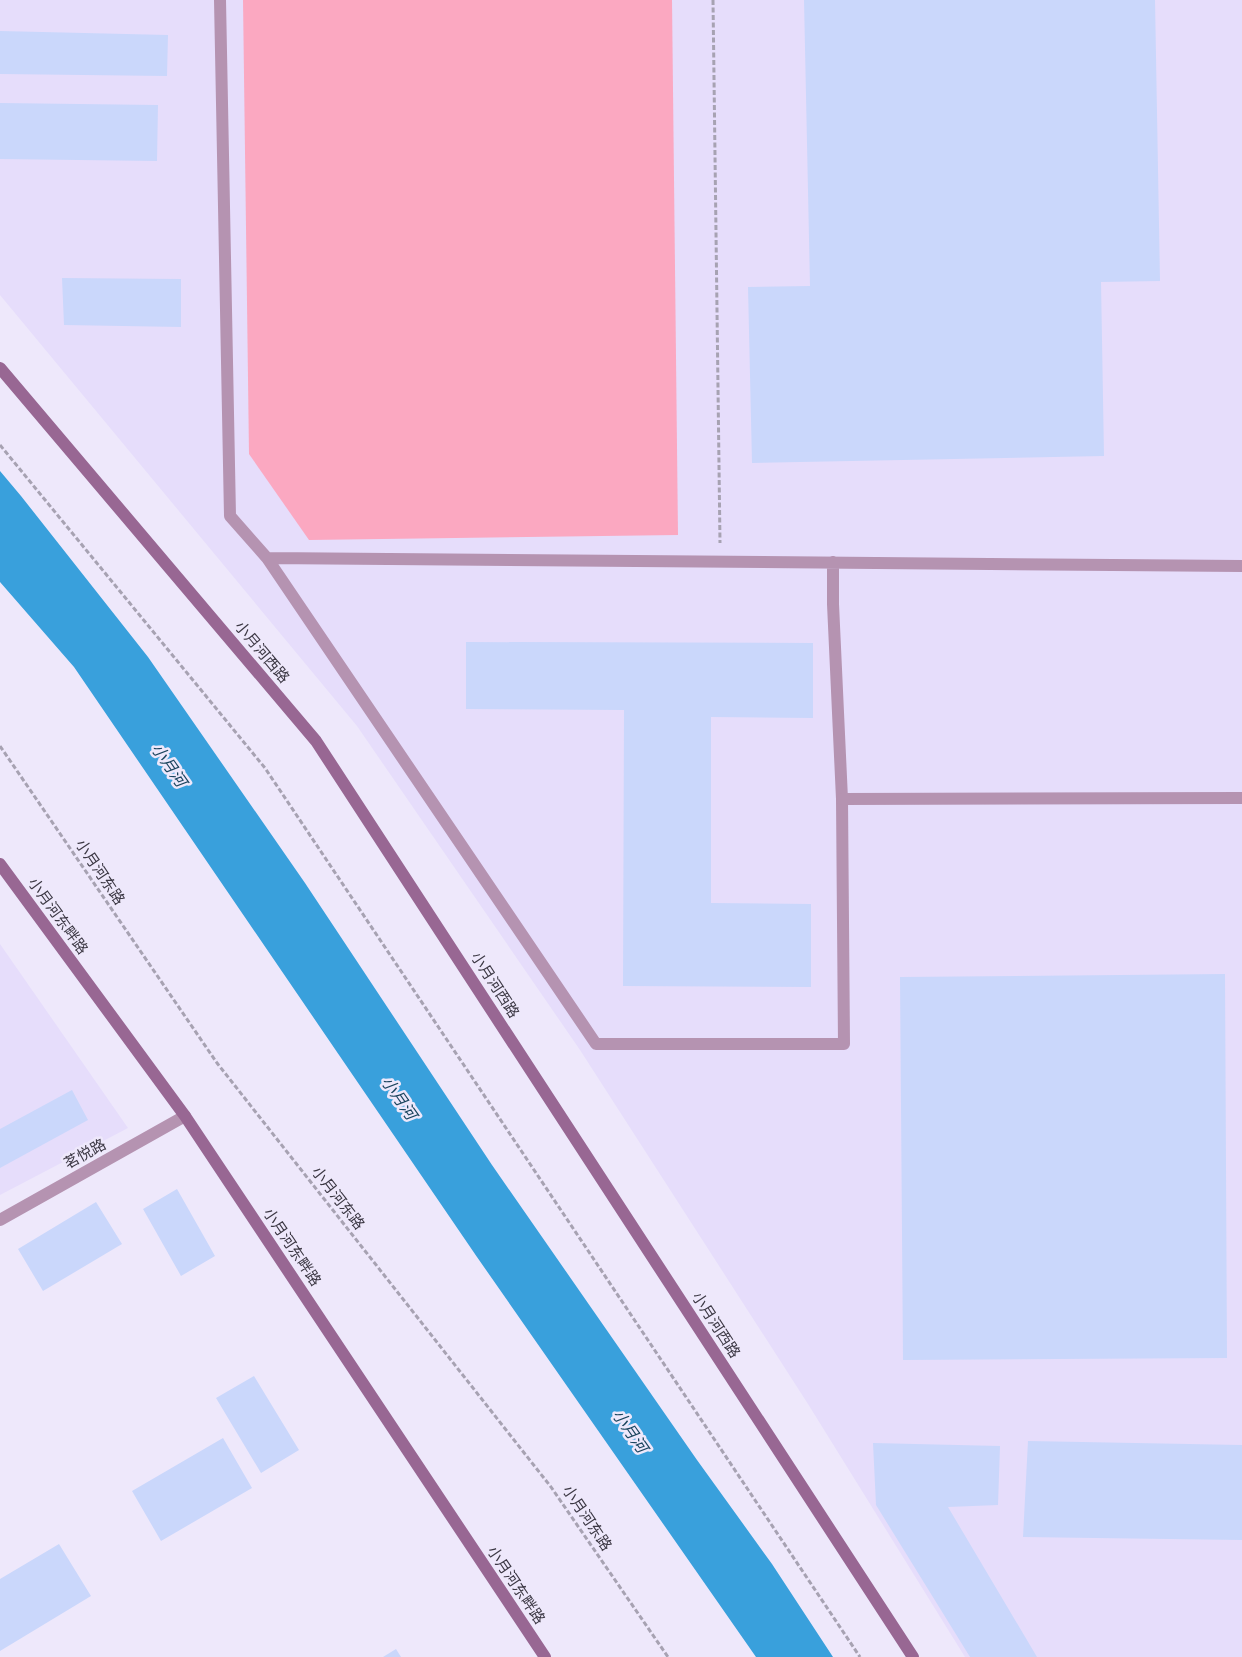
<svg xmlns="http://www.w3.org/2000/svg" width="1242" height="1657" font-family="Rubik,'Noto Sans SC',sans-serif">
	<rect width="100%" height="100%" fill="#eee8fb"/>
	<path fill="#e6ddfb" d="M0 0H1242V1657H965L808 1404 580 1050 357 726 0 295Z
		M0 944 128 1128 0 1195Z"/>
	<path fill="#fba8c1" d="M243 0H672L678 535 309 540 249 454Z"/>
	<path fill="#39a0dc" d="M0 471 21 496 148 657 305 883 492 1165 697 1460 772 1564 833 1657H756L477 1257 74 667 0 582Z"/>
	<path fill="#cad7fb" d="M804 0H1155L1160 281 1101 282 1104 456 752 463 748 287 810 286Z
		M0 31 168 35 167 76 0 74Z
		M0 103 158 105 157 161 0 159Z
		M62 278 181 279V327L64 325Z
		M466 642 813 643V718L711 717V903L811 904V987L623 986 624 710 466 709Z
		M1225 974 1227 1358 903 1360 900 977Z
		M72 1090 88 1120 0 1168V1129Z
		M177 1189 215 1256 181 1276 143 1209Z
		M96 1202 122 1244 43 1291 18 1249Z
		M254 1376 299 1450 261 1473 216 1398Z
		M223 1438 252 1488 161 1541 132 1491Z
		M1028 1441 1242 1445V1540L1023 1537Z
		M873 1443 1000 1446 998 1505 948 1507 1037 1657H970L876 1505Z
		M59 1544 91 1596 0 1651V1579Z
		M396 1649 401 1657H383Z"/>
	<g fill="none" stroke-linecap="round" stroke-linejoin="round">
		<path stroke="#a7a2b2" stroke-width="3" stroke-dasharray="5 2.5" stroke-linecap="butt" d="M713 0 720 543
			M0 445 265 768 860 1657
			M0 746 217 1063 551 1487 668 1657"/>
		<path stroke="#b593b1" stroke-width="12" d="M220 0 230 516 267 558 596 1044H844L842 799 833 604V562
			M267 558 1242 566
			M0 1220 185 1116"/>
		<path stroke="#b593b1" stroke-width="12" d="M842 799 1242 798"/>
		<path stroke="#986793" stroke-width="12" d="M0 368 316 741 913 1657
			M0 864 185 1116 545 1657"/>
	</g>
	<g text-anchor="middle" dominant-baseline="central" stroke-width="5" stroke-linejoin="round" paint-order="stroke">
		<g font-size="15" fill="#3c3844" stroke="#eee8fb">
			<text transform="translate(262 652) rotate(50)">小月河西路</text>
			<text transform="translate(100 872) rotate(56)">小月河东路</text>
			<text transform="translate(58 916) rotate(54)">小月河东畔路</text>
			<text transform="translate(495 985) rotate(57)">小月河西路</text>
			<text transform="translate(85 1154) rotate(-29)">茗悦路</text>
			<text transform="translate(338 1198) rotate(52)">小月河东路</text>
			<text transform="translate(292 1247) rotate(56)">小月河东畔路</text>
			<text transform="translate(716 1325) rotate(57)">小月河西路</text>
			<text transform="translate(587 1518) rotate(56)">小月河东路</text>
			<text transform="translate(516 1585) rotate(56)">小月河东畔路</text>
		</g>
		<g font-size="16" font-style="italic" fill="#1c455e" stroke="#eee8fb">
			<text transform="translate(169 765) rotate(55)">小月河</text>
			<text transform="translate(399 1098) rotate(55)">小月河</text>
			<text transform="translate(630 1431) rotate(55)">小月河</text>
		</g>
	</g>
</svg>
